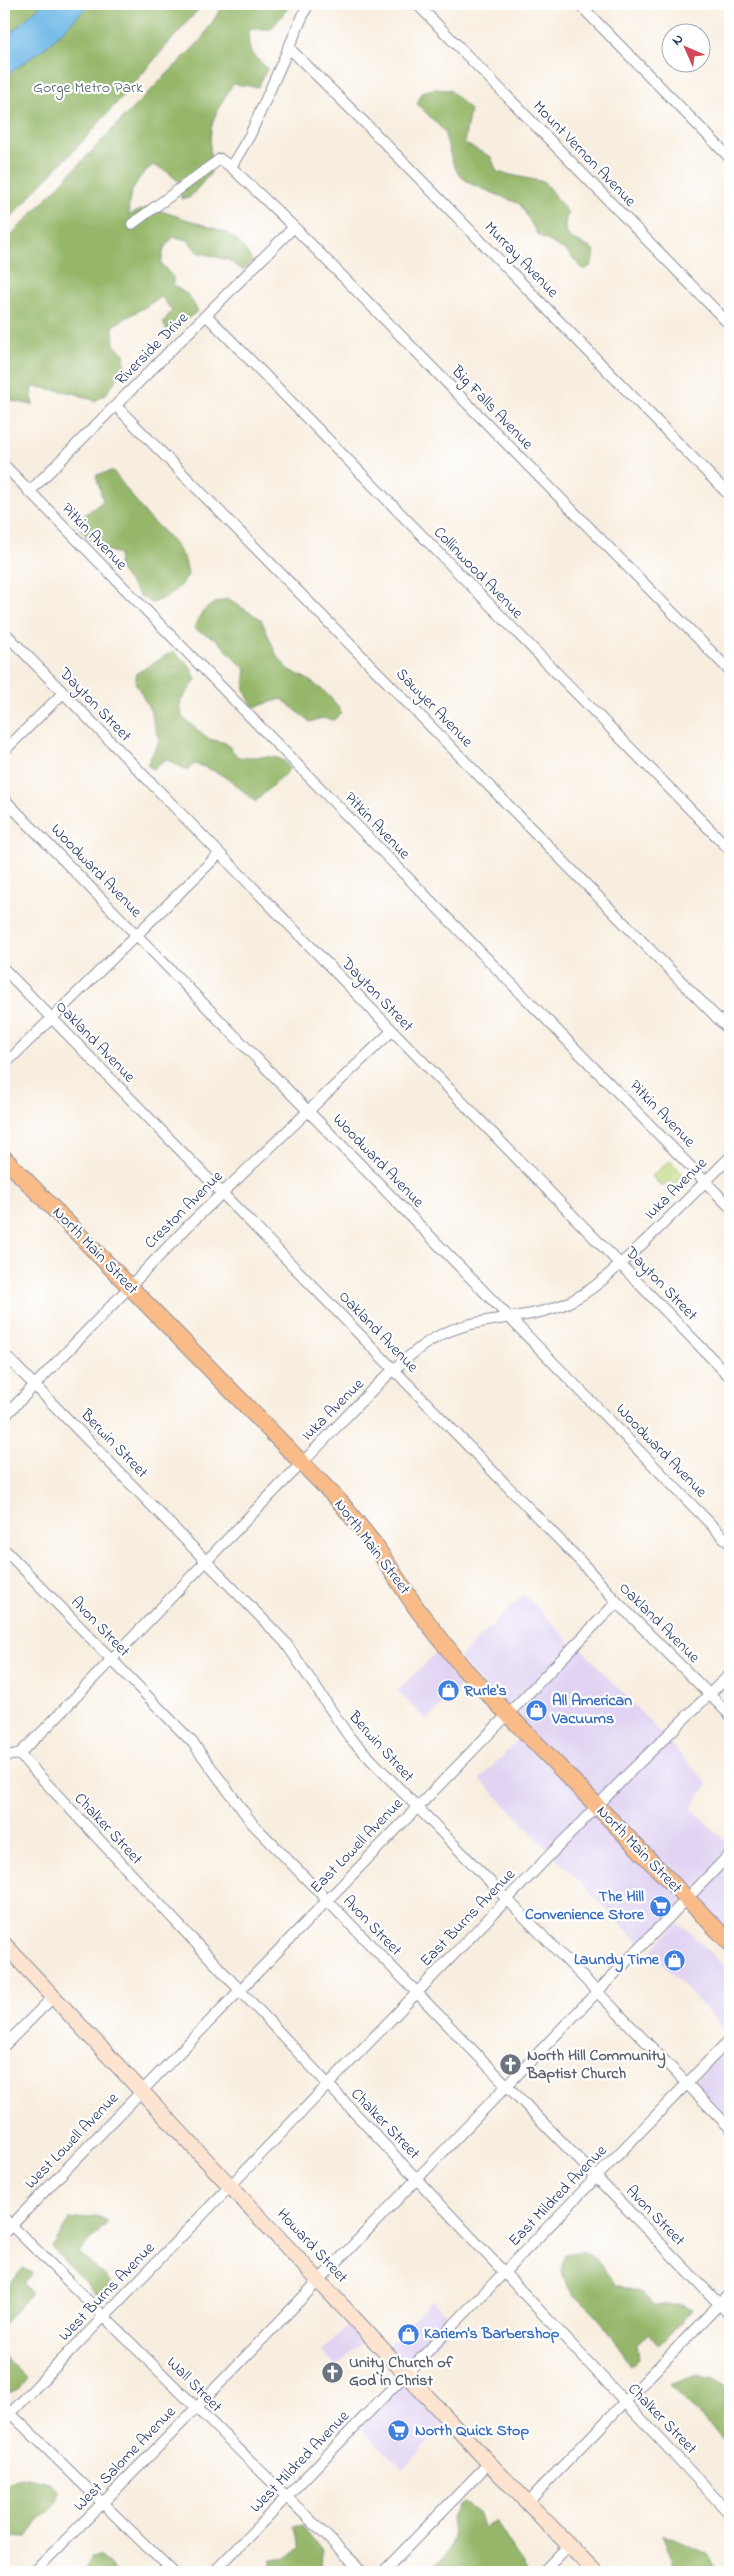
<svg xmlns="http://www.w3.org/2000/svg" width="734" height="2576" font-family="'Indie Flower',sans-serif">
	<rect width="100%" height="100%" fill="#fff"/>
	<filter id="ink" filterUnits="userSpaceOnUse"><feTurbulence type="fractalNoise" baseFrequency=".02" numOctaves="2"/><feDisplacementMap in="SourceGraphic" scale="10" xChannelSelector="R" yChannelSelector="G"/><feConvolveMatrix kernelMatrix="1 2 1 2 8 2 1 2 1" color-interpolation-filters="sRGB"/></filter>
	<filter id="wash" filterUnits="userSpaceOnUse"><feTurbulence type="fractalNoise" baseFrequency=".0096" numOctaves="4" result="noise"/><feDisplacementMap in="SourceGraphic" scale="20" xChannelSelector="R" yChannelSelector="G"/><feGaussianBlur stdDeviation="1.12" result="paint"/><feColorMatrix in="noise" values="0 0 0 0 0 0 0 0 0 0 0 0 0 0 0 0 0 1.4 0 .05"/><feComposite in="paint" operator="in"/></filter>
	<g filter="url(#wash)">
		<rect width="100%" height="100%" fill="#f8eedf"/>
		<path fill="#e1d4f3" d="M524 1594 572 1644 507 1711 459 1658Z
			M577 1644 708 1784 691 1808 730 1846V1943L686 1899 642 1946 480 1779 525 1733 506 1714Z
			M444 1645 471 1676 427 1721 397 1691Z
			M678 1923 688 1930 730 1973V2022L724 2029 651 1951Z
			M730 2044V2121L701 2092 695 2081Z
			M431 2301 456 2322 408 2373 450 2419 403 2469 357 2425 407 2373 385 2350Z
			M356 2318 371 2334 336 2367 321 2351Z"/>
		<path fill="#bed67b" stroke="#6c826c" d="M670 1161 690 1181 673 1198 666 1189 670 1185 677 1186 670 1180 662 1187 652 1176Z"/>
		<path fill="#96b76b" stroke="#587364" d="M4 4H42L4 40Z
			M90 4H203L85 139 39 186 4 226V77L47 46Z
			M224 4H291L271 29H250C248 39 247 49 255 57 259 62 263 63 267 69L258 87 233 84C208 123 209 127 211 173L189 198 181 199 180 183 168 172 153 165C136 178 127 194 129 215L149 207 222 231C235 237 247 249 252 262L243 270 228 260 197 252 188 240 173 237 164 248 161 264 173 277V285L188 295 198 311 184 321 170 337 163 322 172 311 161 296C146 308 129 315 113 326L114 345 124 354 125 367 106 394 95 401 74 393 37 387 31 388 33 405 13 401H4V243L128 113 200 41Z
			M434 89 450 90 470 110 464 143 491 157 497 172 544 182 568 213C557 241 577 239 595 251L591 266 584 270 566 251 538 235 520 204 471 184 459 175 452 161 444 131 417 104 422 92Z
			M113 471 149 519 162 530 175 545 185 560 188 575C178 590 169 597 152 603L140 596 118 568 119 554 96 547 75 522 103 501 96 475Z
			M227 599 261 619 277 656 288 669 307 679 324 691 339 707 341 713 334 720 322 718 310 722 282 699 254 707C244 694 243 685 246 670L216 639 194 629C199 611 209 604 227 599Z
			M173 651 190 666 196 680 180 702 182 717 209 739 226 743 238 757C252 759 287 750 289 770L255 802C236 784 220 770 194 764L187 770 166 759 153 769 147 765 159 741 150 710 135 682 137 673Z
			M95 2216 108 2222 79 2252 110 2282V2290L97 2295 52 2248 69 2220Z
			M581 2251 595 2258 616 2285 641 2293 656 2305H681L692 2310 659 2345 649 2333 637 2343 639 2359 630 2367C621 2350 611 2333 598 2318 581 2297 553 2287 565 2254Z
			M23 2268 33 2273 24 2283 31 2294 4 2324V2292Z
			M4 2357 27 2379 18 2389 4 2395Z
			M697 2375 714 2379 730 2389V2445L669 2385Z
			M27 2477 49 2482 59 2490 57 2503 37 2523 27 2537 4 2536V2487L13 2480Z
			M464 2503 479 2514 483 2527 496 2522 528 2572H426C450 2549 456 2552 451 2517L458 2506Z
			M293 2526H302L322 2550 321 2572H271V2559L287 2557 300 2549Z
			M662 2534 706 2553 718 2572H677Z
			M100 2556 115 2572H83L91 2557Z"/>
		<path fill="#6db7e6" stroke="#4473a2" d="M42 4H90L47 46 4 77V40Z"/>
	</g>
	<g filter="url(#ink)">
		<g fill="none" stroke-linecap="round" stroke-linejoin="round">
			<defs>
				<path id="street" d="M417 4 730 325
					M579 4 730 158
					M288 47 369 127 730 496
					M231 167 250 135 308 4
					M132 224 220 159 231 167 294 227 730 671
					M207 316 730 850
					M116 406 730 1031
					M4 465 730 1207
					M29 492 294 227
					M4 632 730 1377
					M4 751 62 694
					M4 799 730 1544
					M4 969 583 1564 617 1602 730 1715
					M4 1065 219 854
					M4 1354 285 1642 350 1738 730 2128
					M4 1417 191 1223 392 1031
					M4 1549 193 1743 252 1823 730 2315
					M19 1754 730 2514
					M4 1756 19 1754 46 1728C130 1640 214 1552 300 1465 339 1426 376 1381 421 1347 469 1311 518 1325 567 1303 595 1290 617 1267 639 1247 670 1218 700 1187 730 1157
					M4 2046 53 1997
					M4 2218 363 2572
					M4 2233 617 1602
					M4 2407 173 2572
					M4 2420 631 1771 730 1674
					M527 2503 730 2293
					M34 2572 172 2433 730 1854
					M214 2572 730 2039
					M383 2572 489 2463
					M543 2572 569 2545"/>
				<path id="secondary" d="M4 1944 489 2463 595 2572"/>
				<path id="primary" d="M4 1158 341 1503 374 1544 417 1609 464 1669 730 1943"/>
			</defs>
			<use href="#street" stroke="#8a8e9e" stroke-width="12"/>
			<use href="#secondary" stroke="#8a8e9e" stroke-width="17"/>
			<use href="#primary" stroke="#8a8e9e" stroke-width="18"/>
			<use href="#street" stroke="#fff" stroke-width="10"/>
			<use href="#secondary" stroke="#fde4d0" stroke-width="15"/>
			<use href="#primary" stroke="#f9bc89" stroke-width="16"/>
		</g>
	</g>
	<defs>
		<symbol id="shop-disc" viewBox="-11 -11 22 22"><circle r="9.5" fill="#3f7fe0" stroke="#fff"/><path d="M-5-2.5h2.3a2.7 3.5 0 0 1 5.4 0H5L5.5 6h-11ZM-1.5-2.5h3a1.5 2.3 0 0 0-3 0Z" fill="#fff"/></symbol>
		<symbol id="supermarket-disc" viewBox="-11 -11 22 22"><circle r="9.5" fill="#3f7fe0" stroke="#fff"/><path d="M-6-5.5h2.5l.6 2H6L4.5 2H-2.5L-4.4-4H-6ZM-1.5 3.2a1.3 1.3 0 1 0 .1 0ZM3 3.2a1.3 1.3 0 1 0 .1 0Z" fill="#fff"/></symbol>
		<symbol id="church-disc" viewBox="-11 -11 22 22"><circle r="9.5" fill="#6b7280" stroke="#fff"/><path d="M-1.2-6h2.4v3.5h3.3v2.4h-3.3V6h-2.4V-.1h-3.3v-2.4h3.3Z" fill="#fff"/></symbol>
	</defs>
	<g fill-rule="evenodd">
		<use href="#shop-disc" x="436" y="1678" width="25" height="25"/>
		<use href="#shop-disc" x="524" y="1698" width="25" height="25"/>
		<use href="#supermarket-disc" x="648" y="1894" width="25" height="25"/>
		<use href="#shop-disc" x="662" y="1948" width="25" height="25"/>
		<use href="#church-disc" x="498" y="2052" width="25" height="25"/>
		<use href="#shop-disc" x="396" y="2322" width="25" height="25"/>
		<use href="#church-disc" x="320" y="2360" width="25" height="25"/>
		<use href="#supermarket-disc" x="386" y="2418" width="25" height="25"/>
	</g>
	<g text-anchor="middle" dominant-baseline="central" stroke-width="4.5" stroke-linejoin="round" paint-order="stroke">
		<g font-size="16" fill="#4c6167" stroke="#fff">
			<text x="88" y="88">Gorge Metro Park</text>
		</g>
		<g font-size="16" fill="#1b2f5e" stroke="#fff">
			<text transform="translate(584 154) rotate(46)">Mount Vernon Avenue</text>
			<text transform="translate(521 260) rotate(46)">Murray Avenue</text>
			<text transform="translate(152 349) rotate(-45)">Riverside Drive</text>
			<text transform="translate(492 408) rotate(46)">Big Falls Avenue</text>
			<text transform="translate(94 537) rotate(46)">Pitkin Avenue</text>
			<text transform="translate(478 573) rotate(46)">Collinwood Avenue</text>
			<text transform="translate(95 705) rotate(46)">Dayton Street</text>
			<text transform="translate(434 708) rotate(46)">Sawyer Avenue</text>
			<text transform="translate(377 826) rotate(46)">Pitkin Avenue</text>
			<text transform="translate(96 871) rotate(46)">Woodward Avenue</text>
			<text transform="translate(377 995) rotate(46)">Dayton Street</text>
			<text transform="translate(95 1042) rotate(46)">Oakland Avenue</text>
			<text transform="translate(662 1114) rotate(46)">Pitkin Avenue</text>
			<text transform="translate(378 1161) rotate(46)">Woodward Avenue</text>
			<text transform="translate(676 1189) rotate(-45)">Iuka Avenue</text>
			<text transform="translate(184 1210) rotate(-45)">Creston Avenue</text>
			<text transform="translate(95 1251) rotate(46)">North Main Street</text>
			<text transform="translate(661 1284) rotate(46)">Dayton Street</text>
			<text transform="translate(378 1332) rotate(46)">Oakland Avenue</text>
			<text transform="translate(333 1410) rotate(-45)">Iuka Avenue</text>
			<text transform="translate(114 1444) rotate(46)">Berwin Street</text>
			<text transform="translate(661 1451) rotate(46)">Woodward Avenue</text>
			<text transform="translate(372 1547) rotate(53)">North Main Street</text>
			<text transform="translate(659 1623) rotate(45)">Oakland Avenue</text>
			<text transform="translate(100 1627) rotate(46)">Avon Street</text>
			<text transform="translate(381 1747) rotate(48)">Berwin Street</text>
			<text transform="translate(108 1829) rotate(47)">Chalker Street</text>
			<text transform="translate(357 1846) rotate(-46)">East Lowell Avenue</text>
			<text transform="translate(639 1850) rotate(46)">North Main Street</text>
			<text transform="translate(468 1918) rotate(-46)">East Burns Avenue</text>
			<text transform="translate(372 1926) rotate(46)">Avon Street</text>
			<text transform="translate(385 2124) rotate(46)">Chalker Street</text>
			<text transform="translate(72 2141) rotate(-46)">West Lowell Avenue</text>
			<text transform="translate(558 2196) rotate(-46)">East Mildred Avenue</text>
			<text transform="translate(655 2216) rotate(46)">Avon Street</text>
			<text transform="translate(312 2246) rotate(47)">Howard Street</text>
			<text transform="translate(107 2292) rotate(-46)">West Burns Avenue</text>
			<text transform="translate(194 2385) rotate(45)">Wall Street</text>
			<text transform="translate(662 2419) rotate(46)">Chalker Street</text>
			<text transform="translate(125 2459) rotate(-46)">West Salome Avenue</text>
			<text transform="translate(300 2462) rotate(-46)">West Mildred Avenue</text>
		</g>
		<g font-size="16" font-weight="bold" fill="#366cbe" stroke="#fff" text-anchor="start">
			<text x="464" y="1691">Rurle's</text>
			<text x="552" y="1701">All American<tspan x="552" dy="18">Vacuums</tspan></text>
			<text x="644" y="1897" text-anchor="end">The Hill<tspan x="644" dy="18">Convenience Store</tspan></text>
			<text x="659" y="1960" text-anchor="end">Laundy Time</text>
			<text x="424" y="2334">Kariem's Barbershop</text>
			<text x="415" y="2431">North Quick Stop</text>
		</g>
		<g font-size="16" font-weight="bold" fill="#5b616d" stroke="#fff" text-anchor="start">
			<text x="527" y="2056">North Hill Community<tspan x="527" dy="18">Baptist Church</tspan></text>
			<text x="349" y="2363">Unity Church of<tspan x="349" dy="18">God in Christ</tspan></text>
		</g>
	</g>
	<rect width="734" height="2576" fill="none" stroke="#fff" stroke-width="20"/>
	<g transform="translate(686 48) rotate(315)"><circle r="24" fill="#ffffff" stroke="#a4acbf"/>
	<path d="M0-4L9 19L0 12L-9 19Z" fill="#d1495b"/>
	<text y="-8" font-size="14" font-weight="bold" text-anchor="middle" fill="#1b2f5e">N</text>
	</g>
</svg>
